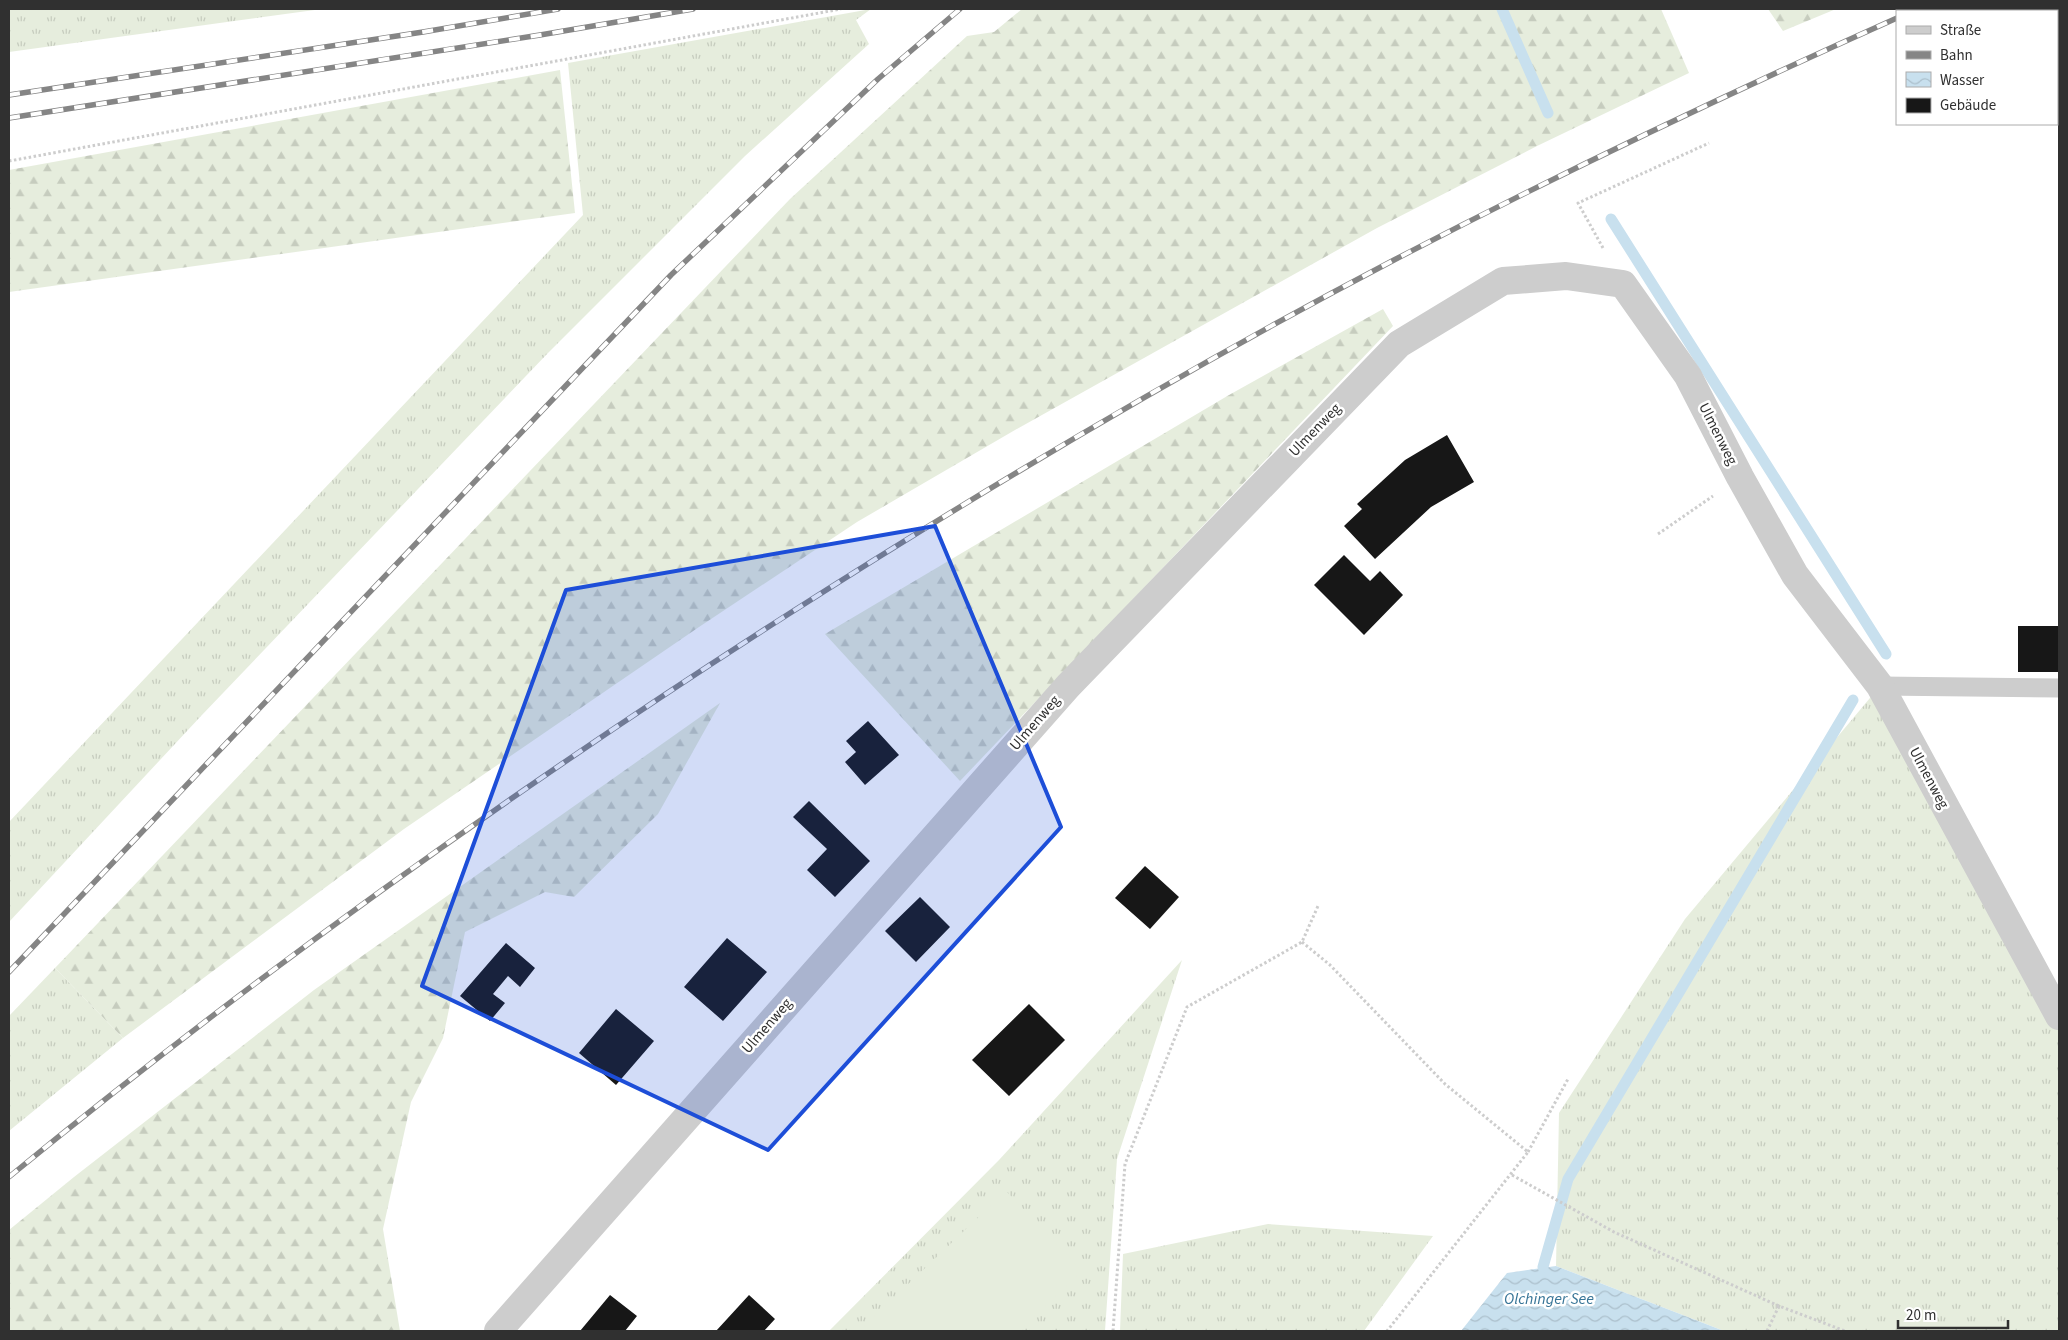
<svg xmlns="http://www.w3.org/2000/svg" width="2068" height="1340" font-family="'Source Sans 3',sans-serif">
	<defs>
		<pattern id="grass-tufts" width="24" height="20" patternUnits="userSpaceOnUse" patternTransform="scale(1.25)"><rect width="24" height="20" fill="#e6eddd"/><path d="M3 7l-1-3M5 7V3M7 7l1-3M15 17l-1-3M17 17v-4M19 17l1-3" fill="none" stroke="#c6ccbe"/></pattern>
		<pattern id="forest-firs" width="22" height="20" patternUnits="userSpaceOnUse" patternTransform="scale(1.25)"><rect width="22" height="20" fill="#e6eddd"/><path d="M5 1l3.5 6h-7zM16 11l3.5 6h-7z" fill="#c6ccbe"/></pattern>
		<pattern id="water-waves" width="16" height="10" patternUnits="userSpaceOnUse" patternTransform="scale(1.25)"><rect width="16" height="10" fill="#c8e0ee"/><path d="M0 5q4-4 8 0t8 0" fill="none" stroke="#acc0cc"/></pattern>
	</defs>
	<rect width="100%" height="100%" fill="#fff"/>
	<path fill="url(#grass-tufts)" d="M9 9H322L9 52Z
		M871 9 856 20 869 44 745 156 547 354 201 716 9 922V822L583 215 568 63Z
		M1880 686 2059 1016V1331H1724L1556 1266 1559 1113 1685 919Z
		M1182 960 1117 1159 1105 1331H829L999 1160Z
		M55 968 123 1038 9 1131V1016Z
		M1268 1224 1433 1236 1364 1331H1120L1123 1254Z"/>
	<path fill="url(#forest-firs)" d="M1022 9H1661L1689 73 1537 146 1377 228 1015 430 857 522 699 627 404 829 123 1038 55 968 790 199 967 36 994 32Z
		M1768 9H1836L1783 31Z
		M560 70 575 213 9 292V170Z
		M1383 309 1393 326 960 781 825 634 1229 395Z
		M720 703 658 814 574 897 545 892 465 932 443 1038 411 1102 383 1229 400 1331H9V1230L74 1177 314 990Z"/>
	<path fill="#e6eddd" d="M1006 1191 1082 1271 1019 1331H859Z"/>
	<path fill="url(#water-waves)" d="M1556 1266 1724 1331H1461L1507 1273Z"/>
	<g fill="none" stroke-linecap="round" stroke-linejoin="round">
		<path stroke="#c8e0ee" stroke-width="11" d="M1502 9 1548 113
			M1611 219 1886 654
			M1543 1267 1568 1179 1853 700"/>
	</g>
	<path fill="#171717" d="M1447 435 1474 482 1431 507 1375 559 1344 526 1362 509 1357 504 1405 460Z
		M1344 555 1370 581 1380 571 1403 595 1364 635 1314 585Z
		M2018 626H2059V672H2018Z
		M868 721 899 755 865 785 845 762 856 752 846 741Z
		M809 801 870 861 835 897 807 870 827 849 793 817Z
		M1145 866 1179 897 1150 929 1115 898Z
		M920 897 950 927 916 962 885 931Z
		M727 938 767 972 723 1021 684 987Z
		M506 943 535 968 520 987 508 976 493 994 505 1003 490 1021 460 996Z
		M1029 1004 1065 1040 1009 1096 972 1060Z
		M616 1009 654 1041 616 1085 579 1053Z
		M610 1295 637 1316 625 1331H580Z
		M749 1295 775 1319 764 1331H716Z"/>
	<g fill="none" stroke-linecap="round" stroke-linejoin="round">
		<path stroke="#cdcdcd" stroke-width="3" stroke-dasharray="2.5 2.5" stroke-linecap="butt" d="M9 161 841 9
			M1603 248 1578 203 1709 143
			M1658 534 1713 496
			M1302 942 1330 965 1445 1084 1528 1152 1387 1331
			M1528 1152 1568 1079
			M1512 1175 1614 1232 1779 1306 1845 1331
			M1113 1331 1125 1164 1187 1007 1302 942 1318 906
			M1767 1331 1779 1306"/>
		<path stroke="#cdcdcd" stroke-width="19" d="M1880 686 2059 688"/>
		<path stroke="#cdcdcd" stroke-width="28" d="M498 1331 1068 686 1399 344 1503 281 1566 276 1623 284 1688 376 1740 477 1795 575 1880 686 2059 1016"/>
		<defs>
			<path id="rail" d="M1912 11 1917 9
				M9 95 423 32 558 9
				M9 118 540 35 693 9
				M9 972 671 275 878 79 960 9
				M9 1177C256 974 517 788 787 615 984 489 1186 369 1394 260 1559 174 1727 94 1897 18"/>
		</defs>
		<use href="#rail" stroke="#858585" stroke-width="5.5"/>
		<use href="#rail" stroke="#fff" stroke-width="4" stroke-dasharray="11" stroke-linecap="butt"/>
	</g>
	<path fill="#1d4ed8" fill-opacity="0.2" stroke="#1d4ed8" stroke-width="4" stroke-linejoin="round" d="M935 526 1061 827 768 1150 422 986 566 590Z"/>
	<g text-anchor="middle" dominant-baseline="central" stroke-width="5" stroke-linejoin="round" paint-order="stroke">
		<g font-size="15" fill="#303030" stroke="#fff">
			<text transform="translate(1315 430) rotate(-46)">Ulmenweg</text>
			<text transform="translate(1718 434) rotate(63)">Ulmenweg</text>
			<text transform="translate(1035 723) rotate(-49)">Ulmenweg</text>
			<text transform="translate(1929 778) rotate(62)">Ulmenweg</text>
			<text transform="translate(767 1026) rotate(-49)">Ulmenweg</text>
		</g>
		<g font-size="16" font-style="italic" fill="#387597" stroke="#fff">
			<text x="1549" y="1299">Olchinger See</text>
		</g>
	</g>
	<rect width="2068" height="1340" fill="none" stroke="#303030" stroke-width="20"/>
	<rect x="1896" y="10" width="162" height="115" fill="#ffffff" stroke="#acacac"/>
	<rect x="1906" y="26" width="25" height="8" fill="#cdcdcd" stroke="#acacac"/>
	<text x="1940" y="35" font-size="15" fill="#303030">Straße</text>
	<rect x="1906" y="51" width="25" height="8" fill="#858585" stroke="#acacac"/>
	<text x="1940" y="60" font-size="15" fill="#303030">Bahn</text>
	<rect x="1906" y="72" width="25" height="15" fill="url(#water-waves)" stroke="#acacac"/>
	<text x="1940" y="85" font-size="15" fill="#303030">Wasser</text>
	<rect x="1906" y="98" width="25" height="15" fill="#171717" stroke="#acacac"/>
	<text x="1940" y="110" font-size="15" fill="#303030">Gebäude</text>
	<path d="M1898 1320v8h110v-8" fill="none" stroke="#303030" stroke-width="2.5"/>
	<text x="1906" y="1320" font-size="15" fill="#303030" stroke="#ffffff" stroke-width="4" paint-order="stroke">20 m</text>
</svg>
